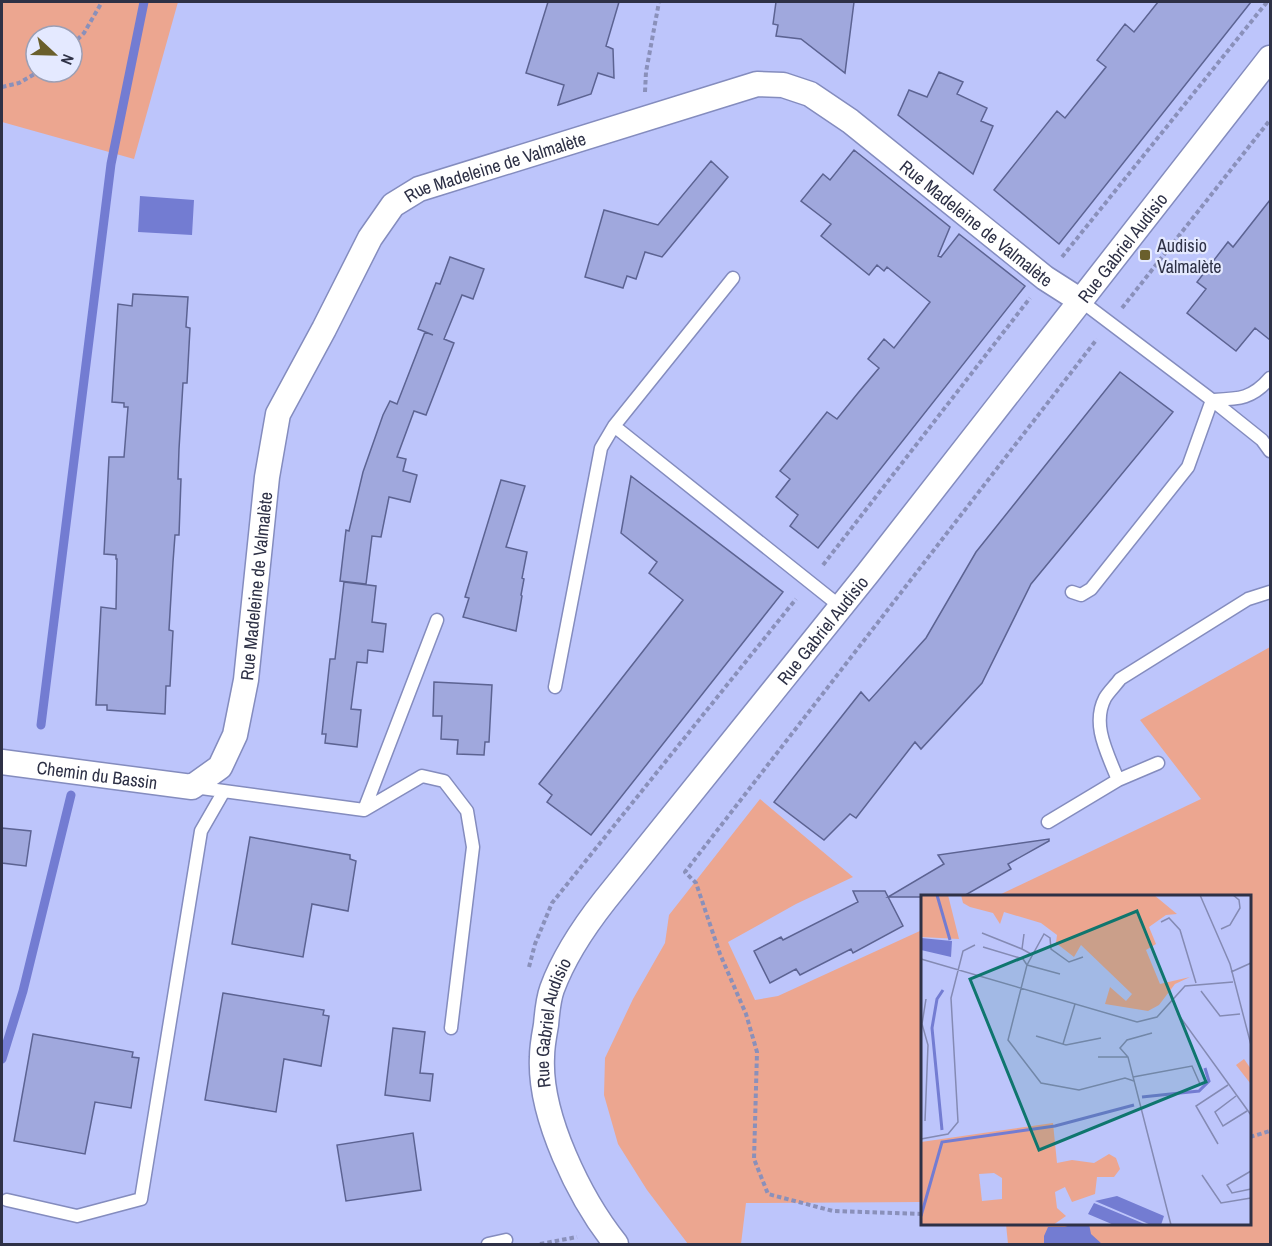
<svg xmlns="http://www.w3.org/2000/svg" width="1272" height="1246" font-family="'Archivo Narrow',sans-serif">
	<rect width="100%" height="100%" fill="#bdc5fb"/>
	<path fill="#eca690" fill-rule="evenodd" d="M2 2H178L134 159 2 122ZM36 36H72V72H36Z
		M1270 647V1244H1008L1006 1224H1250V896H997L1201 799 1140 720Z
		M760 799 853 877 796 904 728 942 755 1000 778 996 922 930V1202L746 1203 741 1244H688L647 1190 618 1144 604 1095 605 1058 633 999 665 943 669 915Z"/>
	<path fill="#737cd2" d="M140 196 194 200 192 235 138 232Z
		M1073 1224H1089L1091 1234 1102 1244H1044V1236L1048 1227H1065Z"/>
	<g fill="none" stroke-linecap="round" stroke-linejoin="round">
		<path stroke="#737cd2" stroke-width="9" d="M41 725 111 164 144 2
			M2 1059 23 991 71 795"/>
	</g>
	<path fill="#a0a8dd" stroke="#5c6392" stroke-width="1.5" d="M548 2H619L606 46 613 49 614 78 598 73 591 94 558 105 564 85 526 73Z
		M776 2H854L845 73 801 39 776 36 778 25 773 24Z
		M1158 2H1251L1059 244 994 190 1057 111 1065 118 1106 67 1097 60 1125 24 1134 32Z
		M939 72 963 82 957 94 987 108 981 121 993 126 973 174 898 115 909 90 927 97Z
		M854 150 950 227 938 256 941 257 959 234 1025 286 818 548 790 526 798 515 776 497 790 479 780 471 827 412 837 419 858 393 879 368 868 359 884 339 894 348 930 302 887 267 884 271 877 265 869 275 821 236 831 224 801 201 823 174 830 180Z
		M711 161 728 177 662 257 645 252 636 279 627 276 623 288 585 277 604 210 658 225Z
		M1270 200V340L1255 328 1236 351 1187 313 1206 289 1197 282 1228 242 1233 247Z
		M450 257 484 269 473 299 462 295 444 339 454 343 426 415 414 411 397 457 406 459 403 471 417 475 410 502 389 497 381 537 372 536 366 584 340 581 346 530 349 531 363 472 383 415 390 401 397 404 425 332 433 335 418 329 436 283 440 284Z
		M133 294 188 297 186 327 190 328 187 383H183L179 449 178 479H181L179 535H175L173 562 169 630 173 631 170 686H166L165 714 107 710V705H96L101 607 116 609 117 559H116V555L104 554 109 457H124L128 407H124V403L112 402 118 304 132 306Z
		M1120 372 1173 412 1031 584 982 683 921 749 915 742 856 818 850 814 824 840 774 802 861 692 869 701 926 638 976 552Z
		M631 476 783 592 591 835 547 802 552 795 539 784 683 600 649 573 657 562 621 533Z
		M501 480 525 486 506 547 527 552 522 578 524 579 521 595 522 596 516 631 463 617 469 598 465 597Z
		M344 582 376 586 372 622 386 624 383 652 368 650 367 663 357 662 351 709 361 710 357 747 325 743 326 734H322L330 659H335Z
		M434 682 492 685 489 742H485L484 755 457 754 458 740 441 739 442 716H433Z
		M2 828 31 831 26 866 2 863Z
		M250 837 350 855V859L356 861 348 911 312 904 303 957 232 944Z
		M1049 839V841L1008 864 1011 869 962 897H888L944 864 938 855Z
		M853 891H885L903 926 853 953 851 949 800 975 796 969 770 983 754 951 781 937 783 940 858 902Z
		M223 993 324 1010 323 1015 329 1016 321 1066 284 1059 276 1112 205 1100Z
		M393 1028 425 1032 420 1073 433 1074 430 1101 385 1095Z
		M33 1034 133 1052 132 1057 139 1058 131 1108 95 1102 85 1154 14 1141Z
		M413 1133 421 1190 346 1201 337 1145Z"/>
	<g fill="none" stroke-linecap="round" stroke-linejoin="round">
		<defs>
			<path id="service" d="M1081 301 1212 400C1239 399 1252 399 1270 378
				M614 426 841 607
				M1072 592 1081 595 1091 589 1188 467 1212 400 1262 440 1270 451
				M555 687 601 448 614 426 733 278
				M1118 780C1108 754 1091 725 1105 698 1109 691 1116 685 1120 679L1248 599 1270 592
				M194 787 364 810 422 776 444 781 467 811 473 847 451 1028
				M364 810 437 620
				M1048 822 1118 780 1158 763
				M7 1200 77 1216 141 1199 201 831 224 791
				M488 1244 506 1240"/>
			<g id="minor">
				<path id="s1" d="M2 762 192 787 220 767 235 735 246 680 267 477 278 414 324 329 370 238 393 205 419 189 757 84 783 85 810 94 850 121 1045 278 1081 301"/>
				<path id="s2" d="M616 1244C580 1199 539 1116 542 1057 542 1046 544 1036 546 1025 547 1013 548 1000 552 989 564 956 583 928 605 900L868 573 1270 58"/>
			</g>
		</defs>
		<use href="#service" stroke="#848cbe" stroke-width="15"/>
		<use href="#minor" stroke="#848cbe" stroke-width="27"/>
		<path stroke="#8a90ba" stroke-width="4" stroke-dasharray="4.5 3" stroke-linecap="butt" d="M72 45 84 33 102 2
			M2 87 19 83 38 72
			M645 92 646 72 659 2
			M1062 257 1267 2
			M1122 308 1270 120
			M823 565 1030 298
			M529 967 535 944 552 903 796 599
			M1250 1137 1270 1131
			M922 1214 833 1211 768 1194 754 1159 757 1052 746 1014 720 954 696 883 685 872 1097 339
			M540 1244 577 1237"/>
		<use href="#service" stroke="#fff" stroke-width="12"/>
		<use href="#minor" stroke="#fff" stroke-width="24"/>
	</g>
	<rect fill="#6a5f2c" stroke="#e4e9ff" stroke-width="2" x="1139" y="249" width="12" height="12" rx="3"/>
	<g text-anchor="middle" dominant-baseline="central" stroke-width="4.5" stroke-linejoin="round" paint-order="stroke">
		<g font-size="18" fill="#2e3146" stroke="#e4e9ff">
			<text stroke="none"><textPath href="#s1" startOffset="934">Rue Madeleine de Valmalète</textPath></text>
			<text stroke="none"><textPath href="#s1" startOffset="1474">Rue Madeleine de Valmalète</textPath></text>
			<text stroke="none"><textPath href="#s2" startOffset="1210">Rue Gabriel Audisio</textPath></text>
			<text stroke="none"><textPath href="#s1" startOffset="412">Rue Madeleine de Valmalète</textPath></text>
			<text stroke="none"><textPath href="#s2" startOffset="724">Rue Gabriel Audisio</textPath></text>
			<text stroke="none"><textPath href="#s1" startOffset="96">Chemin du Bassin</textPath></text>
			<text stroke="none"><textPath href="#s2" startOffset="240">Rue Gabriel Audisio</textPath></text>
		</g>
		<g font-size="18" fill="#2e3146" stroke="#e4e9ff" text-anchor="start">
			<text x="1157" y="245">Audisio<tspan x="1157" dy="21">Valmalète</tspan></text>
		</g>
	</g>
	<g transform="translate(921 895)">
		<rect width="330" height="330" fill="#bdc5fb"/>
		<path d="M0 0H27L38 44 0 42ZM40 0H233L256 19 245 20 228 32 235 49 225 55 239 89 269 82 254 89 238 110 227 116 184 109 189 92 205 106 211 99 160 50 153 62 135 48 136 40 120 28 83 17 79 29 72 18 49 12 42 8ZM323 164 330 174 329 188 315 170ZM132 228 136 268 151 265 173 268 188 259 195 263 199 274 193 282H176L174 299 151 307 144 292 134 297 136 313 145 321 132 330H0V247ZM73 278 81 283V304L61 306 58 279Z" fill="#eca690" fill-rule="evenodd"/>
		<path d="M0 43 31 46 30 62 0 55ZM196 301 243 321 240 330H230L174 306ZM173 308 183 312 226 330H193L167 319Z" fill="#737cd2"/>
		<path fill="none" stroke="#737cd2" stroke-width="3" d="M16 0 29 45M221 202 278 196 288 186 284 173M21 235 11 133 16 104 22 95M0 321 21 247 134 231 213 210"/>
		<path fill="none" stroke="#848ab3" stroke-width="1.5" d="M279 0 309 69 330 150M240 27 248 23 259 35 275 88M300 34 309 30 319 13 318 5 312 0M61 38 101 54M103 39 101 54 110 59M62 52 102 64 106 70 87 145 120 188 158 195 204 183 213 186M0 64 216 127 236 122 264 91 312 87M310 77 330 68M139 79 106 70 123 39 129 43 130 54 148 67 162 62M280 96 299 121 319 119M257 119 330 220M231 138 206 145 199 153 207 162 250 330M115 141 145 150 180 143M142 149 154 109M177 162H207M212 182 271 171 279 189M315 201 294 217 302 231 326 216M4 226 7 150 1 129 5 104M0 244 27 239 37 227 30 103 42 56 54 50M297 249 275 211 307 190M330 276 306 290 311 298 330 294M281 280 300 308 330 303"/>
		<path fill="#0f766e" fill-opacity="0.15" stroke="#0f766e" stroke-width="3" d="M216 16 285 187 118 255 49 84Z"/>
		<rect width="330" height="330" fill="none" stroke="#2e3146" stroke-width="3"/>
	</g>
	<rect width="1272" height="1246" fill="none" stroke="#2e3146" stroke-width="6"/>
	<g transform="translate(54 54) rotate(112)"><circle r="28" fill="#e4e9ff" stroke="#9b9fb5" stroke-width="1.5"/>
	<path d="M0-4.5L10 22L0 15L-10 22Z" fill="#6a5f2c"/>
	<text y="-9" font-size="16" font-weight="bold" text-anchor="middle" fill="#2e3146">N</text>
	</g>
</svg>
